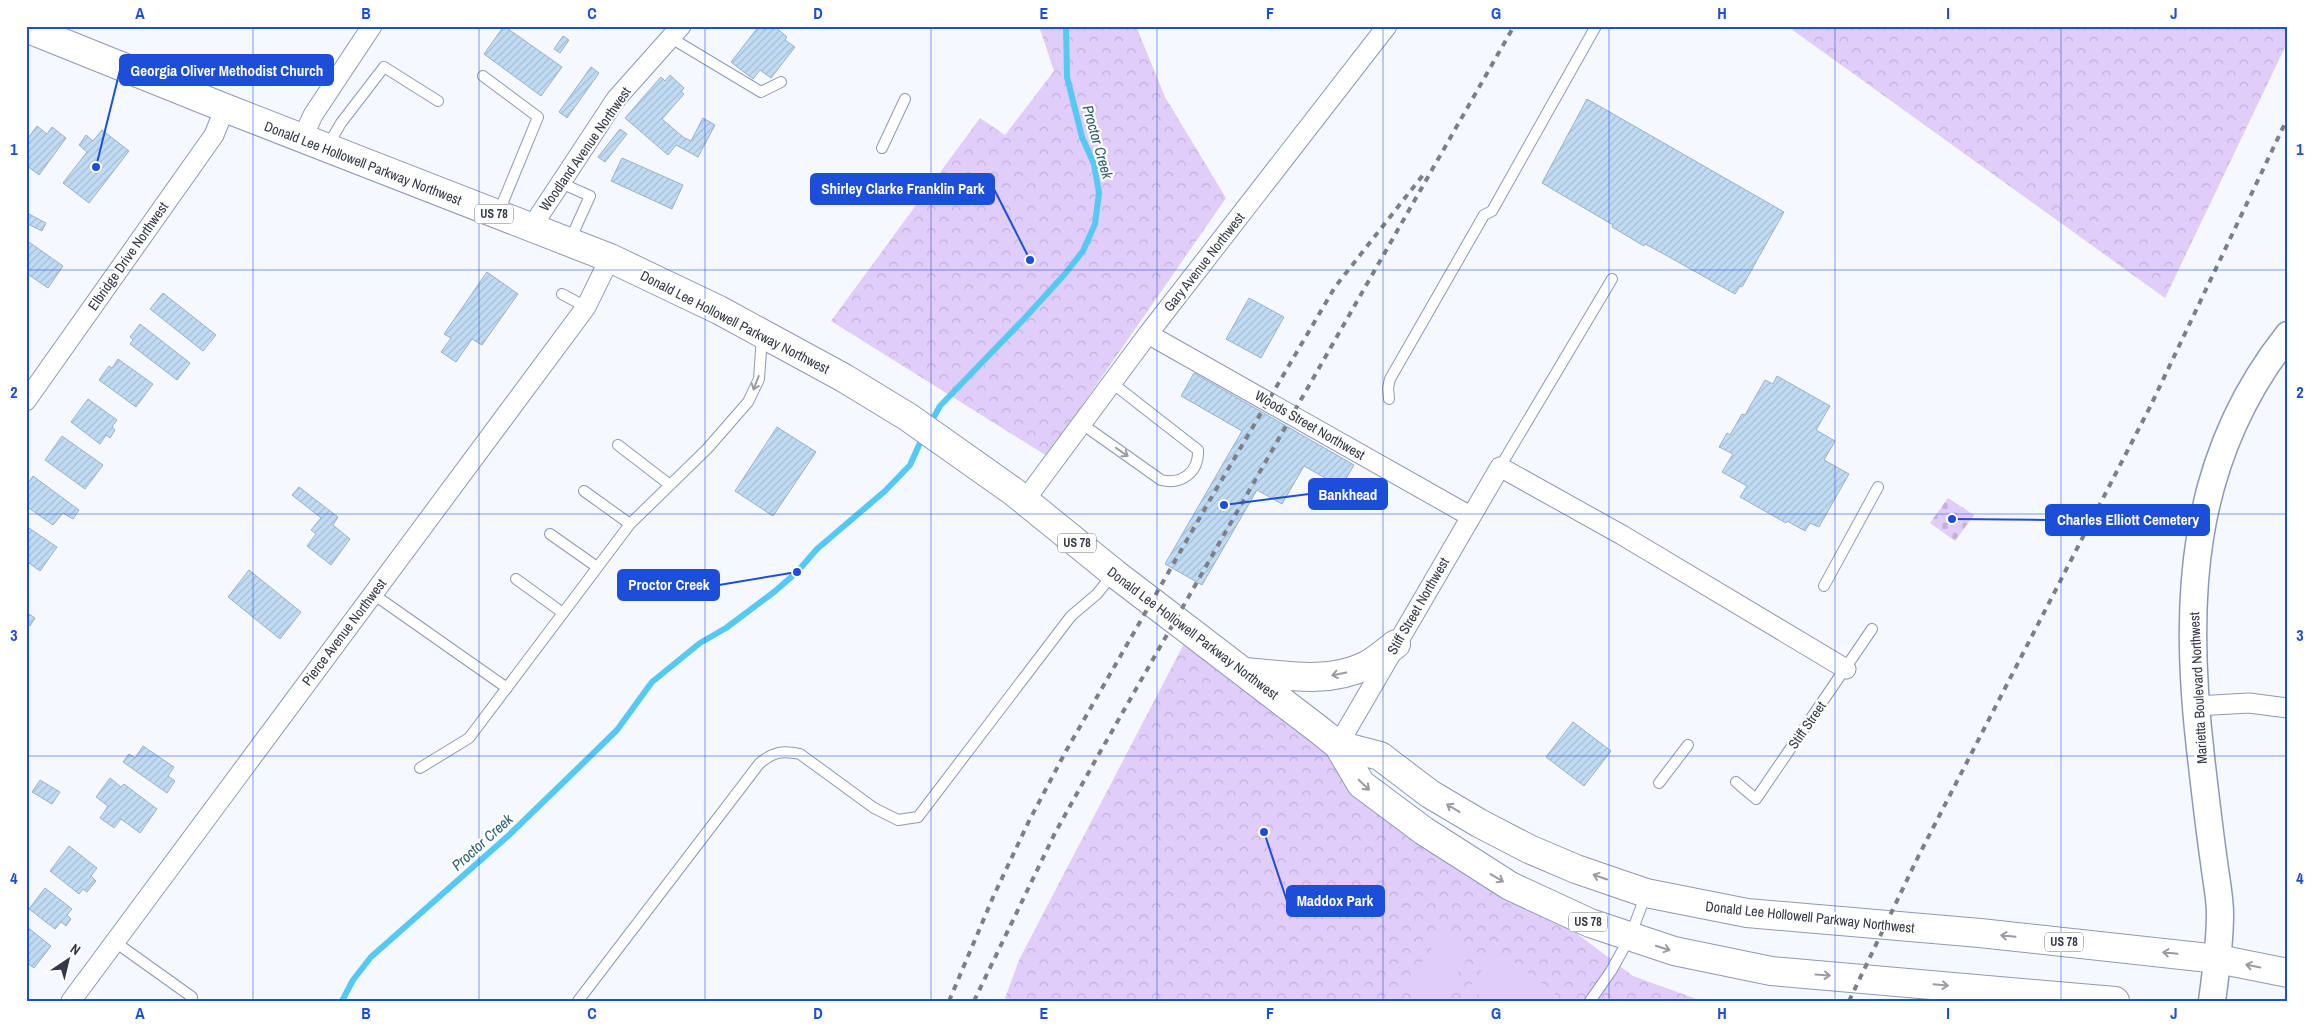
<svg xmlns="http://www.w3.org/2000/svg" width="2314" height="1027" font-family="'Archivo Narrow',sans-serif">
	<defs>
		<pattern id="forest-crowns" width="20" height="18" patternUnits="userSpaceOnUse" patternTransform="scale(1.25)"><rect width="20" height="18" fill="#e0cdf9"/><path d="M2 6a3 3 0 1 1 6 0M12 15a3 3 0 1 1 6 0" fill="none" stroke="#c1b1d7"/></pattern>
		<pattern id="cemetery-stones" width="16" height="16" patternUnits="userSpaceOnUse" patternTransform="scale(1.25)"><rect width="16" height="16" fill="#e0cdf9"/><path d="M2 7V4a2 2 0 0 1 4 0v3zM10 15v-3a2 2 0 0 1 4 0v3z" fill="#c1b1d7"/></pattern>
		<pattern id="building-hatch" width="6" height="6" patternUnits="userSpaceOnUse" patternTransform="scale(1.25)"><rect width="6" height="6" fill="#c0dbf3"/><path d="M-1 1l2-2M0 6l6-6M5 7l2-2" fill="none" stroke="#a6bdd2"/></pattern>
	</defs>
	<rect width="100%" height="100%" fill="#f5f8fe"/>
	<path fill="url(#forest-crowns)" d="M1039 26H1136L1165 97 1226 198 1047 456 831 321 980 118 1005 135 1054 71Z
		M1787 26H2288V41L2165 298Z
		M1187 638 1633 976 1702 1001H1004L1019 960Z"/>
	<path fill="url(#cemetery-stones)" d="M1948 498 1974 515 1955 541 1930 523Z"/>
	<path fill="#e0cdf9" d="M1445 930 1474 950 1438 1001H1420L1403 989Z
		M1497 950 1556 993 1550 1001H1488L1469 988Z"/>
	<g fill="none" stroke-linecap="round" stroke-linejoin="round">
		<path stroke="#56c9f3" stroke-width="6" d="M930 424 940 406 1023 320 1064 275 1083 251 1095 224 1099 193 1094 164 1082 137 1067 77 1066 26
			M342 1001 353 980 371 957 508 836 573 773 617 730 652 682 700 643 726 628 774 592 797 572 817 549 885 491 910 465 924 434"/>
	</g>
	<path fill="url(#building-hatch)" stroke="#98b2c9" d="M504 26 562 67 541 96 484 54Z
		M759 26H774L787 37 785 40 795 47 771 78 760 70 753 79 731 62Z
		M563 36 569 40 560 53 554 49Z
		M591 67 599 73 567 118 559 112Z
		M670 75 684 88 681 92 684 94 662 119 683 137 691 141 703 118 715 125 698 157 676 145 668 155 625 118 661 77 665 81Z
		M1587 99 1784 212 1742 287 1740 286 1735 294 1662 253 1645 244 1644 246 1612 227 1613 225 1542 183Z
		M37 126 47 134 52 127 66 138 39 175 26 165V141Z
		M620 129 627 134 605 162 598 157Z
		M102 130 129 151 89 203 63 183 87 152 79 145 86 135 93 141Z
		M622 158 683 185 672 209 611 181Z
		M29 214 46 223 42 231 26 223Z
		M26 240 63 266 48 288 26 273Z
		M487 272 518 294 482 345 472 339 456 362 441 352 451 338 444 334Z
		M163 293 216 335 203 351 150 309Z
		M1249 298 1284 317 1261 358 1226 339Z
		M140 324 190 363 177 380 130 344 133 340 130 337Z
		M118 359 153 384 136 407 99 380 109 366 112 368Z
		M1194 373 1354 465 1341 487 1304 466 1282 504 1257 490 1202 585 1165 564 1242 431 1181 396Z
		M1777 376 1830 406 1816 430 1835 441 1824 460 1849 474 1819 527 1810 523 1805 531 1787 521 1786 523 1740 497 1747 486 1722 472 1733 454 1719 447 1727 433 1730 435 1742 414 1745 415 1765 380 1773 384Z
		M88 399 117 420 112 427 115 430 110 438 106 435 100 444 71 422Z
		M777 427 816 452 773 516 735 491Z
		M62 436 103 465 85 489 45 460Z
		M33 476 79 510 73 519 63 513 53 525 26 506V486Z
		M299 487 338 517 333 525 350 539 331 565 307 546 316 534 311 530 321 518 292 495Z
		M26 526 57 547 40 571 29 563 26 566Z
		M249 570 301 612 280 639 228 597Z
		M26 612 35 618 30 626 26 623Z
		M1573 722 1611 751 1584 786 1546 757Z
		M143 746 174 767 168 776 175 781 167 793 123 762 129 754 135 758Z
		M110 778 121 787 124 784 157 809 140 833 121 819 114 828 100 818 108 806 96 797Z
		M40 780 60 792 52 804 32 792Z
		M69 846 97 868 91 876 96 881 87 892 83 889 79 894 50 871Z
		M45 888 72 909 67 915 71 919 66 926 61 922 55 929 29 909Z
		M26 926 51 946 34 968 26 962Z"/>
	<g fill="none" stroke-linecap="round" stroke-linejoin="round">
		<defs>
			<path id="lane" d="M671 38 761 92 781 82
				M483 76 538 117 498 214
				M327 147 341 123 384 67 438 101
				M882 148 905 99
				M561 183 590 196 570 240
				M562 294 586 307
				M1389 399 1388 388 1390 379 1484 215 1492 211 1596 26
				M1082 424 1161 480C1182 485 1199 472 1198 450L1112 383
				M618 445 670 485
				M1500 467 1612 279
				M584 491 630 524
				M550 534 597 567
				M516 579 563 613
				M1824 586 1878 487
				M373 594 507 688
				M420 768 469 738 630 524 707 449 748 402 759 379 762 336
				M1736 782 1756 799 1872 629
				M1659 783 1688 745
				M115 942 192 997
				M578 1001 759 764C772 752 783 750 800 754L874 808 898 820 918 817 1071 616 1097 594 1113 574
				M1590 1001 1611 971 1630 937 1646 894"/>
			<path id="street" d="M302 139 313 115 372 26
				M531 228 616 99 681 26
				M1148 334 1470 516
				M26 401 214 135 225 108
				M1025 500 1148 334 1387 26
				M2196 706 2249 703 2288 708
				M1338 745 1500 467 1622 535 1846 669
				M71 1001 586 307 610 258"/>
			<path id="secondary" d="M2212 1001C2216 972 2220 944 2220 914 2220 897 2216 879 2214 862 2209 827 2205 792 2201 757 2183 604 2188 461 2288 335"/>
			<path id="primary" d="M26 28 225 108 610 258 719 310 844 378 908 417 1014 492 1114 573 1318 729 1338 745 1361 784 1424 831 1510 886 1590 923 1674 951 1771 971 2115 1001
				M1244 672C1284 675 1328 684 1365 666 1376 661 1386 651 1396 644
				M1338 745 1380 756 1430 794 1479 823 1529 849 1576 869 1646 893 1747 913 1980 933 2218 959 2288 973"/>
		</defs>
		<use href="#lane" stroke="#8d9ab6" stroke-width="12"/>
		<use href="#street" stroke="#8d9ab6" stroke-width="21"/>
		<use href="#secondary" stroke="#8d9ab6" stroke-width="29"/>
		<use href="#primary" stroke="#8d9ab6" stroke-width="30"/>
		<use href="#lane" stroke="#fff" stroke-width="10"/>
		<use href="#street" stroke="#fff" stroke-width="19"/>
		<use href="#secondary" stroke="#fff" stroke-width="26"/>
		<use href="#primary" stroke="#fff" stroke-width="28"/>
		<path stroke="#7b7f89" stroke-width="4" stroke-dasharray="6 6" stroke-linecap="butt" d="M949 1001 994 895 1029 821 1066 751 1207 505 1335 287 1423 175
			M974 1001 1055 833 1095 761 1514 26
			M1849 1001 1918 857 2150 407 2288 117"/>
	</g>
	<defs><path id="oneway-shaft" d="M-6 0H5M1.5-3L5.5 0L1.5 3" fill="none" stroke-width="1.6" stroke-linecap="round" stroke-linejoin="round" transform="scale(1.25)"/></defs>
	<g stroke="#9a9ca2">
		<use href="#oneway-shaft" transform="translate(756 383) rotate(111)"/>
		<use href="#oneway-shaft" transform="translate(1122 452) rotate(35)"/>
		<use href="#oneway-shaft" transform="translate(1339 674) rotate(169)"/>
		<use href="#oneway-shaft" transform="translate(1364 785) rotate(44)"/>
		<use href="#oneway-shaft" transform="translate(1453 808) rotate(-149)"/>
		<use href="#oneway-shaft" transform="translate(1600 877) rotate(-161)"/>
		<use href="#oneway-shaft" transform="translate(1497 878) rotate(31)"/>
		<use href="#oneway-shaft" transform="translate(2008 936) rotate(-174)"/>
		<use href="#oneway-shaft" transform="translate(1663 948) rotate(18)"/>
		<use href="#oneway-shaft" transform="translate(2170 953) rotate(-174)"/>
		<use href="#oneway-shaft" transform="translate(2253 966) rotate(-168)"/>
		<use href="#oneway-shaft" transform="translate(1823 975) rotate(4)"/>
		<use href="#oneway-shaft" transform="translate(1941 985) rotate(5)"/>
	</g>
	<path fill="none" stroke="#1d4ed8" stroke-width="1" stroke-opacity="0.55" d="M253 26V1001M479 26V1001M705 26V1001M931 26V1001M1157 26V1001M1383 26V1001M1609 26V1001M1835 26V1001M2061 26V1001M26 270H2288M26 514H2288M26 756H2288"/>
	<g text-anchor="middle" dominant-baseline="central" stroke-width="4.5" stroke-linejoin="round" paint-order="stroke">
		<g fill="#fff" stroke="#71747d" stroke-width="1">
			<rect x="475" y="204.5" width="38" height="19" rx="4"/>
			<rect x="1058" y="533.5" width="38" height="19" rx="4"/>
			<rect x="1569" y="912.5" width="38" height="19" rx="4"/>
			<rect x="2045" y="932.5" width="38" height="19" rx="4"/>
		</g>
		<g font-size="12" font-weight="bold" fill="#343945">
			<text x="494" y="214">US 78</text>
			<text x="1077" y="543">US 78</text>
			<text x="1588" y="922">US 78</text>
			<text x="2064" y="942">US 78</text>
		</g>
		<g font-size="14" fill="#343945" stroke="#fff">
			<text transform="translate(585 149) rotate(-55)">Woodland Avenue Northwest</text>
			<text transform="translate(363 163) rotate(21)">Donald Lee Hollowell Parkway Northwest</text>
			<text transform="translate(128 256) rotate(-55)">Elbridge Drive Northwest</text>
			<text transform="translate(1204 262) rotate(-52)">Gary Avenue Northwest</text>
			<text transform="translate(735 322) rotate(27)">Donald Lee Hollowell Parkway Northwest</text>
			<text transform="translate(1310 425) rotate(30)">Woods Street Northwest</text>
			<text transform="translate(1418 606) rotate(-60)">Stiff Street Northwest</text>
			<text transform="translate(344 632) rotate(-53)">Pierce Avenue Northwest</text>
			<text transform="translate(1193 633) rotate(37)">Donald Lee Hollowell Parkway Northwest</text>
			<text transform="translate(2198 688) rotate(-93)">Marietta Boulevard Northwest</text>
			<text transform="translate(1807 725) rotate(-55)">Stiff Street</text>
			<text transform="translate(1810 917) rotate(6)">Donald Lee Hollowell Parkway Northwest</text>
		</g>
		<g font-size="15" font-style="italic" fill="#2e5e70" stroke="#fff">
			<text transform="translate(1098 142) rotate(74)">Proctor Creek</text>
			<text transform="translate(482 842) rotate(-42)">Proctor Creek</text>
		</g>
	</g>
	<path fill="none" stroke="#1d4ed8" stroke-width="2" d="M96 167L120 70M1030 260L994 189M1224 505L1309 494M1952 519L2046 520M797 572L719 585M1264 832L1287 901"/>
	<g fill="#1d4ed8" stroke="#fff" stroke-width="2">
		<circle cx="96" cy="167" r="5"/>
		<circle cx="1030" cy="260" r="5"/>
		<circle cx="1224" cy="505" r="5"/>
		<circle cx="1952" cy="519" r="5"/>
		<circle cx="797" cy="572" r="5"/>
		<circle cx="1264" cy="832" r="5"/>
	</g>
	<g fill="#1d4ed8" stroke="#1d4ed8" stroke-width="2">
		<rect x="120" y="55" width="213" height="30" rx="5"/>
		<rect x="811" y="174" width="183" height="30" rx="5"/>
		<rect x="1309" y="479" width="78" height="30" rx="5"/>
		<rect x="2046" y="505" width="163" height="30" rx="5"/>
		<rect x="618" y="570" width="101" height="30" rx="5"/>
		<rect x="1287" y="886" width="97" height="30" rx="5"/>
	</g>
	<g font-size="15" text-anchor="middle" font-weight="bold" fill="#fff">
		<text x="227" y="76">Georgia Oliver Methodist Church</text>
		<text x="903" y="194">Shirley Clarke Franklin Park</text>
		<text x="1348" y="500">Bankhead</text>
		<text x="2128" y="525">Charles Elliott Cemetery</text>
		<text x="669" y="590">Proctor Creek</text>
		<text x="1335" y="906">Maddox Park</text>
	</g>
	<rect width="2314" height="1027" fill="none" stroke="#ffffff" stroke-width="55"/>
	<g transform="translate(68 960) rotate(35)" stroke="#ffffff" stroke-width="4" paint-order="stroke">
	<path d="M0-4L9 19L0 12L-9 19Z" fill="#343945"/>
	<text y="-8" font-size="14" font-weight="bold" text-anchor="middle" fill="#343945">N</text>
	</g>
	<rect x="28" y="28" width="2258" height="972" fill="none" stroke="#1d4ed8" stroke-width="2"/>
	<g font-size="16" text-anchor="middle" font-weight="bold" fill="#1d4ed8">
		<text x="140" y="19">A</text>
		<text x="366" y="19">B</text>
		<text x="592" y="19">C</text>
		<text x="818" y="19">D</text>
		<text x="1044" y="19">E</text>
		<text x="1270" y="19">F</text>
		<text x="1496" y="19">G</text>
		<text x="1722" y="19">H</text>
		<text x="1948" y="19">I</text>
		<text x="2174" y="19">J</text>
		<text x="14" y="155">1</text>
		<text x="2300" y="155">1</text>
		<text x="14" y="398">2</text>
		<text x="2300" y="398">2</text>
		<text x="14" y="641">3</text>
		<text x="2300" y="641">3</text>
		<text x="14" y="884">4</text>
		<text x="2300" y="884">4</text>
		<text x="140" y="1019">A</text>
		<text x="366" y="1019">B</text>
		<text x="592" y="1019">C</text>
		<text x="818" y="1019">D</text>
		<text x="1044" y="1019">E</text>
		<text x="1270" y="1019">F</text>
		<text x="1496" y="1019">G</text>
		<text x="1722" y="1019">H</text>
		<text x="1948" y="1019">I</text>
		<text x="2174" y="1019">J</text>
	</g>
</svg>
